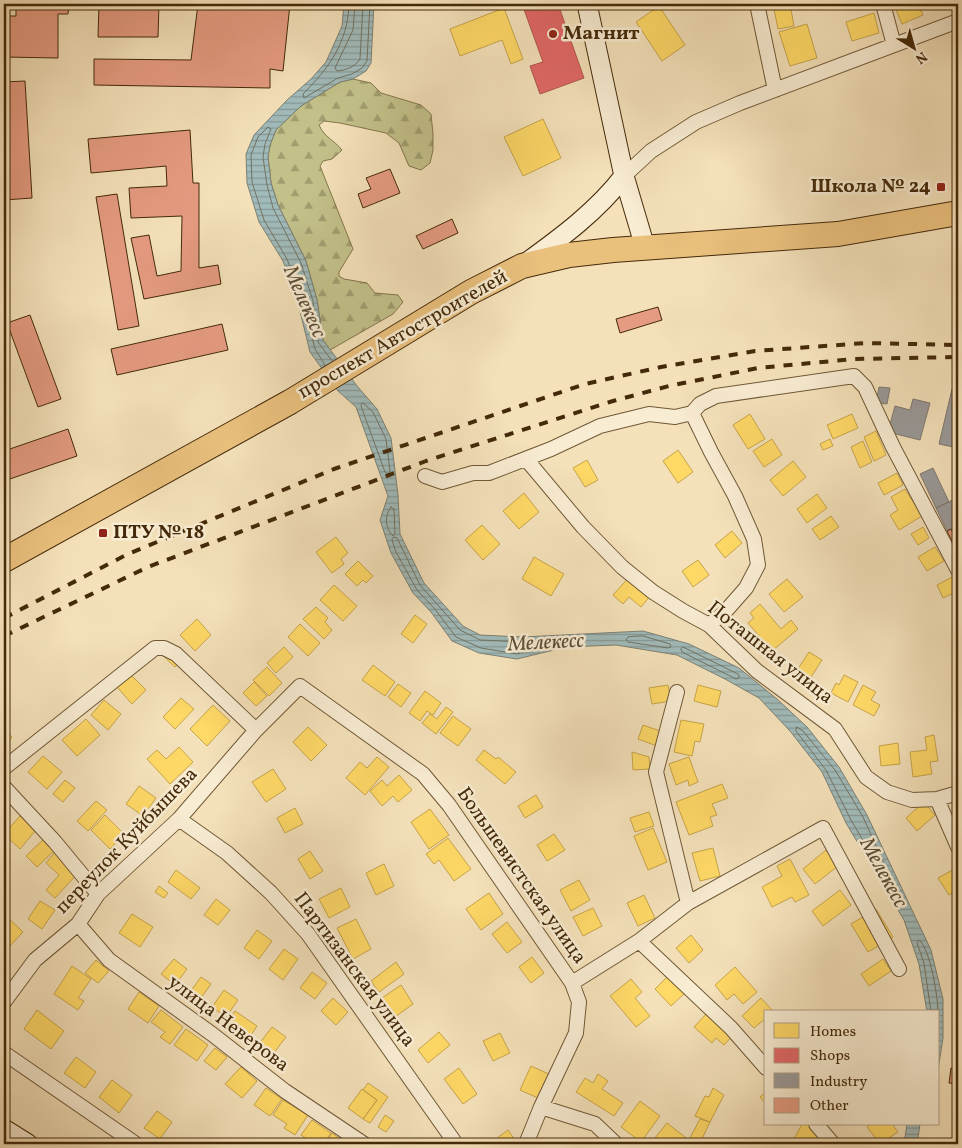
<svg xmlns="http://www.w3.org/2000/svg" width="962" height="1148" font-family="Vollkorn,serif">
	<defs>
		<pattern id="forest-firs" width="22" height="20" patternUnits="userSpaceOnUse" patternTransform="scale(1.25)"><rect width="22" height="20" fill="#c3c18a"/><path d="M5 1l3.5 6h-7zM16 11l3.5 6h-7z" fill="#a09d6f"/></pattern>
		<pattern id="water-rules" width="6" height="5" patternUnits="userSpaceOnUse" patternTransform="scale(1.25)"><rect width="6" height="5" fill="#a1bbbb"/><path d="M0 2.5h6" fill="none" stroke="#859896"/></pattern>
	</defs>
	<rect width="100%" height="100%" fill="#f4e1ba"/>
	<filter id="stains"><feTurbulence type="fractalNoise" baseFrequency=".004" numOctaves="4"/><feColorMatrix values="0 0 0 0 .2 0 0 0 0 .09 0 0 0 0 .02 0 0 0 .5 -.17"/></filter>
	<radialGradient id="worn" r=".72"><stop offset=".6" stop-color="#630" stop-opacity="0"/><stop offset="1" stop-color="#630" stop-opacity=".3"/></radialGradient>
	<path fill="url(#forest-firs)" stroke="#84764a" d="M353 79 371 83 381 93 421 105 431 114 433 134V150L430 163 421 170 409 166 399 143 386 133 340 123 324 121 319 125C325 138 333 139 342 150L332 159 323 161 320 166 353 249 339 272V276L344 279 367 283 375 293 398 295 403 302 393 314 330 350 323 340 317 300 306 261 278 205 271 183 268 157 270 145 276 130 301 106 340 82Z"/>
	<path fill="url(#water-rules)" stroke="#7c8174" d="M344 4H374L371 63 366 71 353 79 340 82 301 106 276 130 270 145 268 157 271 183 278 205 306 261 317 300 323 340 357 386 377 409 391 438 398 495 400 534 424 583 463 626 480 635 523 637 643 631 689 644 739 668 777 699 807 727 839 767 867 815 931 950 943 999V1038L938 1070V1012H927L919 964 904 920 846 823 822 772 790 731 759 698 725 679 677 655 616 645 566 647 517 659 479 653 452 641 431 612 413 593 391 553 380 520 388 496 356 407 338 391 310 352 297 299 283 261 259 222 247 183 246 154 254 135 287 100 311 79 326 62 342 26Z
		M907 1124H920L917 1144H904Z"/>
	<path fill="#ffd966" stroke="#c7a44a" d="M773 4H790L794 26 778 29Z
		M834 4H850L836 8Z
		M897 4H918L923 15 902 24 894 5Z
		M659 6 685 45 662 61 636 22Z
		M504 8 523 59 511 64 502 40 460 56 450 29Z
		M874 13 879 33 852 41 846 22Z
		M807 24 817 58 790 66 779 32Z
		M543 119 561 158 523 176 504 137Z
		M750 414 765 439 748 449 733 425Z
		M852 414 858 428 833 439 827 425Z
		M876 431 886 455 874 461 864 437Z
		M772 439 782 455 764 467 753 451Z
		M830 439 833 446 823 450 820 444Z
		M863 441 872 462 860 468 851 447Z
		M678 450 693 472 678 483 663 461Z
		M587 460 598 480 585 487 573 468Z
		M793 461 806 477 783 496 770 480Z
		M897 473 903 485 884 495 878 483Z
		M905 489 922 516 899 530 890 515 898 510 891 497Z
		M524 493 539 512 519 529 503 511Z
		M817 494 827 508 807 523 797 509Z
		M831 516 839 527 820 540 812 529Z
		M482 525 500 544 483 560 465 540Z
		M923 527 929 538 918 545 911 534Z
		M732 531 742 543 725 558 715 545Z
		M336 537 348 553 341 559 344 564 332 573 316 552Z
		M935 547 944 561 927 571 918 557Z
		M534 557 564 574 551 596 522 579Z
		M698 560 709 575 693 587 682 571Z
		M358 561 373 576 366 583 363 580 357 586 345 574Z
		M958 574V591L943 598 937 585Z
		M631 575 652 594 641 607 629 597 623 604 613 595Z
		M787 579 803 597 784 612 769 594Z
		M334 585 357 606 343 621 320 600Z
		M760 604 781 629 791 620 798 629 772 651 748 623 754 618 750 613Z
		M316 607 328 618 325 622 332 630 324 639 303 619Z
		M415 615 427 624 413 643 401 634Z
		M197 619 211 635 195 651 180 635Z
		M958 620V633L952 624Z
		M300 624 320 643 308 656 288 637Z
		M284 647 293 657 276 673 267 663Z
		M809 652 822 660 809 680 796 672Z
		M160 653 184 658 175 667Z
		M373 665 395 682 385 696 362 680Z
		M267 667 282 683 269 696 253 680Z
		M130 674 146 690 132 704 117 687Z
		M844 675 858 682 848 702 831 693 836 683 839 685Z
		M254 682 267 696 256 706 243 693Z
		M398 684 411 693 401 707 388 697Z
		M668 685 671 701 652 704 649 688Z
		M698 685 721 691 717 707 694 701Z
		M863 685 876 692 871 700 880 705 874 716 853 705Z
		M425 691 441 703 433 715 427 711 420 721 409 713Z
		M181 698 194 709 175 729 163 717Z
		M104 700 121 714 108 730 91 715Z
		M213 705 230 721 207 746 190 729Z
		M446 707 453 712 436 734 422 723 430 714 437 719Z
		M453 716 471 729 458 746 440 733Z
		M86 719 100 735 77 756 62 740Z
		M681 720 704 724 700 742 695 741 692 756 674 752Z
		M643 725 663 732 657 746 638 739Z
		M308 727 327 745 311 761 293 742Z
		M4 729 12 737 4 747Z
		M934 735 938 761 930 762 932 774 913 777 910 752 927 750 925 737Z
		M898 743 900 764 881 766 879 746Z
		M179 747 193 762 170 784 147 759 157 750 166 759Z
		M484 750 496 759 498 757 516 772 505 784 476 760Z
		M632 752 649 757 650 769 633 770Z
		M43 756 62 772 47 789 28 772Z
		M377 757 389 767 365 795 346 778 360 762 367 768Z
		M689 757 698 782 689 786 688 780 676 785 669 764Z
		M273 769 286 789 266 802 252 782Z
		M399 775 412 790 398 802 393 796 382 806 370 791 382 780 387 786Z
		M65 780 75 788 63 802 53 794Z
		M722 784 728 798 712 804 717 815 710 817 713 826 689 835 676 802Z
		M139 786 156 798 143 816 126 804Z
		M536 795 543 807 525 818 518 806Z
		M96 801 107 810 88 831 77 821Z
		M924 802 935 815 917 831 906 818Z
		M295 808 303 824 285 833 277 818Z
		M430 809 449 835 429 849 411 822Z
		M649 812 654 826 635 832 630 818Z
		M105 815 124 834 110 849 91 830Z
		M20 816 36 830 20 849 4 834Z
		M653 828 667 862 648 870 634 836Z
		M554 834 565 850 547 861 537 845Z
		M45 838 56 849 37 867 26 856Z
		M448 838 471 869 454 881 439 860 434 864 426 854Z
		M713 848 720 876 700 881 692 853Z
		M826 850 838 866 815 884 803 869Z
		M56 851 79 872 55 898 46 890 59 875 46 863Z
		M310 851 323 871 310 879 298 859Z
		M790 859 809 895 795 902 792 897 772 907 762 887 782 876 777 866Z
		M384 864 394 886 376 895 366 873Z
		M958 867V890L949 895 938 878Z
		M176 870 200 888 191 899 168 882Z
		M579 880 590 900 571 911 560 890Z
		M159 886 168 893 164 898 155 892Z
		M341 888 350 907 329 918 319 899Z
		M840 890 851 905 823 926 812 911Z
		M489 893 503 914 481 930 466 909Z
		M644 895 655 918 638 926 627 903Z
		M216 899 230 910 218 925 204 915Z
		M40 901 55 910 42 929 28 919Z
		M593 908 602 926 583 936 573 917Z
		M876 909 893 937 868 952 851 924Z
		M4 914 23 932 8 948 4 945Z
		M132 914 153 927 140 947 119 933Z
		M356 919 371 949 353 959 337 928Z
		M507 922 522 942 507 953 492 934Z
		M257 930 272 941 259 959 244 948Z
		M691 935 703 950 689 963 676 948Z
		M284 949 298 959 283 980 269 969Z
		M532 957 544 973 531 983 519 967Z
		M174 959 187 969 175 985 161 974Z
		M883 959 891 971 869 986 861 974Z
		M96 960 109 971 98 983 85 973Z
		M396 962 404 974 379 992 371 981Z
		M72 966 91 979 78 998 84 1001 78 1010 54 994Z
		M735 967 757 992 743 1004 734 994 727 1000 715 985Z
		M312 972 327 983 315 999 300 988Z
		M668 976 685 993 671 1006 655 989Z
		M201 977 211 984 200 999 190 992Z
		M631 979 642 992 635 998 650 1016 636 1027 610 996Z
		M401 985 413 1004 395 1017 382 998Z
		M224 990 238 1000 226 1017 212 1007Z
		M139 992 159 1006 148 1023 128 1009Z
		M333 998 348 1012 336 1025 321 1011Z
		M761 998 773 1011 766 1012V1018L754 1028 742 1016Z
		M37 1010 64 1031 51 1049 24 1029Z
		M161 1010 183 1027 170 1044 160 1037 165 1032 151 1022Z
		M235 1011 257 1026 250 1037 227 1022Z
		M709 1011 734 1034 724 1045 716 1038 712 1043 694 1027Z
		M272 1027 286 1037 273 1054 259 1044Z
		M186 1029 208 1045 197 1061 174 1045Z
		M439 1032 450 1045 428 1063 418 1050Z
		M500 1033 510 1053 493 1061 483 1041Z
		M215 1048 227 1057 216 1070 204 1061Z
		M76 1057 96 1072 85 1088 64 1073Z
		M531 1066 551 1075 540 1099 520 1090Z
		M241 1067 257 1081 242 1098 225 1084Z
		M459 1068 477 1094 463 1104 444 1079Z
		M598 1074 608 1081 602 1089 623 1103 614 1116 576 1092 585 1078 593 1083Z
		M112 1080 132 1095 119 1113 99 1097Z
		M368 1083 388 1097 370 1123 363 1119 377 1100 363 1090Z
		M266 1088 282 1099 270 1116 254 1105Z
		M713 1088 724 1095 710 1122 695 1116 705 1096 709 1097Z
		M362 1089 377 1100 363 1119 348 1108Z
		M766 1092V1104L760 1097Z
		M283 1100 308 1115 295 1135 284 1128 287 1124 273 1115Z
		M640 1101 660 1116 641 1142 621 1127Z
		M157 1111 172 1122 160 1139 144 1128Z
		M385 1115 394 1121 386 1132 378 1127Z
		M700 1119 710 1122 700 1143 690 1138Z
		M312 1120 331 1133 323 1144H314L301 1135Z
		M667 1123 690 1141 688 1144H650Z
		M802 1124H813L824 1131 817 1144H799L793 1141Z
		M871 1124H892L898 1132 880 1144 867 1127Z
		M508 1130 517 1143 515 1144H489Z
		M332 1133 347 1144H325Z
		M423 1138 432 1144H419Z"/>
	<path fill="#e06666" stroke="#b1544a" d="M522 4H558L584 78 540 94 530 66 543 62Z"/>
	<path fill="#999" stroke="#80786e" d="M879 387 890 388 887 404 876 403Z
		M952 389 958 391V448L939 444Z
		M913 399 930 403 920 440 888 432 895 406 910 410Z
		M933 468 949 502 936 508 920 474Z
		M955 499 958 507V526L947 531 936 508Z"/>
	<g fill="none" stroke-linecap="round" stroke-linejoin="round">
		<path stroke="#727262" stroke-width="1" d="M349 4C348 42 329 68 303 94L304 98 338 78 352 74 362 68 367 61 370 4
			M355 4 353 30 335 68 337 71C346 70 355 67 360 59L363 4
			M325 365 315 349 302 297 287 259 264 220 252 182 251 155 258 137 268 127 271 129 265 144 263 157 267 185 273 208 301 263 313 301 318 342 332 361
			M363 403 373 412 386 439 390 471 388 474 385 472 361 406Z
			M391 507 394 509 395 534 393 536C385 528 384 516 391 507Z
			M394 537 397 538 420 585 460 630 480 640 523 642 551 641 553 644 517 654 481 648 456 637 434 608 417 590 396 552 392 540Z
			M643 636 670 644 671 647 668 648 628 642 626 640 628 637Z
			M683 647 736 673 739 675V678L736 679 682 652 681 649Z
			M797 727 803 731 835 770 863 817 891 879 890 882 887 881 851 820 826 770 796 731Z
			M931 1012 924 963 917 943 919 940C930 948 938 997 938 1012"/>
	</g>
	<path fill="#e59b81" stroke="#442a0a" d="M16 4H69L68 14H58V58L4 57V16H16Z
		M99 4H159L158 37H98Z
		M198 4H290L283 71 270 69V88L94 85V59L191 60Z
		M25 81 32 198 4 200V82Z
		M190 130 193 183H199V268L218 265 221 284 144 299 131 238 149 235 157 276 181 271 182 216 131 218 129 188 167 186 166 166 91 173 88 139Z
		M390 169 400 193 363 208 358 194 371 189 366 178Z
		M117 194 139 326 118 330 96 197Z
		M452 219 458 233 423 249 416 236Z
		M658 307 662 320 620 333 616 319Z
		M30 315 61 399 38 407 7 323Z
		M222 324 228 350 117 375 111 349Z
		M68 429 77 456 4 481V451Z
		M951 529 957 541 953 543 947 531Z
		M951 1068 958 1069V1084L949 1083Z"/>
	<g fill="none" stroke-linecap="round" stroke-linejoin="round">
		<defs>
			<path id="street" d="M757 4 775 90
				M883 4 894 45
				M624 176 651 151 696 122 740 103 958 21
				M692 413 711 452 735 496 754 539 758 565 746 588 724 613 709 625
				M526 459 583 527 622 567 653 592 683 611 709 625 757 671 835 729 866 777 887 792 912 800 937 799 958 847
				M425 476 442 482 473 473H489L551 449 600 426 649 414 675 417 692 413 700 404 716 396 854 376 865 387 893 447 958 570
				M677 692 656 772 688 903
				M4 768 155 648H164L176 654 256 730
				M4 787 55 842 98 894
				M937 799 958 793
				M179 819 227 853 271 893 308 934 456 1144
				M78 924 109 960 212 1034 285 1091 364 1144
				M639 941 731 1028 766 1068
				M572 983 639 941 688 903 823 828 899 969
				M4 1002 35 960 78 924 98 894 179 819 256 730 300 686 423 774 449 805 572 983 579 1002 576 1033 541 1107 526 1144
				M4 1053 136 1144
				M541 1107 595 1124 616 1144
				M816 1124 833 1144"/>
			<path id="secondary" d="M587 4 624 176 645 247
				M526 263C562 237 597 211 624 176
				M4 1129 28 1144"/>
			<path id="highway" d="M4 560 290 402 471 292 522 266 569 255 613 250 838 234 958 213"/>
		</defs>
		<use href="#street" stroke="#705836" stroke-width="16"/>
		<use href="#secondary" stroke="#442a0a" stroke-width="21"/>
		<use href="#highway" stroke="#442a0a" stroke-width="26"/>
		<use href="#street" stroke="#f8ecd2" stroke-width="14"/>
		<use href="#secondary" stroke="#f8ecd2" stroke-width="19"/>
		<use href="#highway" stroke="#eac07d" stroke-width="24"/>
		<path stroke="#442a0a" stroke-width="4" stroke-dasharray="9 9" stroke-linecap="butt" d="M4 618 128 554 334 469 585 384 661 367 755 351 866 343 958 345
			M4 636 148 567 426 461 613 401 669 386 758 368 854 359 958 357"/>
	</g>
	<g fill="#8f2418" stroke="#f8ecd2" stroke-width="2">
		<circle cx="553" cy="34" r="5"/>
		<rect x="936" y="182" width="10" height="10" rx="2.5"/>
		<rect x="98" y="528" width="10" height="10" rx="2.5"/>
	</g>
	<g text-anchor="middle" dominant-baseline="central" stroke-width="5" stroke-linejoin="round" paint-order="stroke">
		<g font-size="20" font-weight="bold" fill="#442a0a" stroke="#f8ecd2" text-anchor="start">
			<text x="563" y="34">Магнит</text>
			<text x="931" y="187" text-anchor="end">Школа № 24</text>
			<text x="113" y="533">ПТУ № 18</text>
		</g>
		<g font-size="20" fill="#442a0a" stroke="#f8ecd2">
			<text transform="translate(403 335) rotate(-30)">проспект Автостроителей</text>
			<text transform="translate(770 653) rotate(38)">Поташная улица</text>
			<text transform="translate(127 841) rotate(-46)">переулок Куйбышева</text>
			<text transform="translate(521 876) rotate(55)">Большевистская улица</text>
			<text transform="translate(354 970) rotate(53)">Партизанская улица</text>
			<text transform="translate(228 1024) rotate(37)">улица Неверова</text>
		</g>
		<g font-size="21" font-style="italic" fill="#5b4e36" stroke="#f8ecd2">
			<text transform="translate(304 302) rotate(66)">Мелекесс</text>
			<text transform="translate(546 643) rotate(-3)">Мелекесс</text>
			<text transform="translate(883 873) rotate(61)">Мелекесс</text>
		</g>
	</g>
	<rect width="962" height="1148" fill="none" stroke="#f4e1ba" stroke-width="20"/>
	<rect x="5" y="5" width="952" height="1138" fill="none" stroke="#442a0a" stroke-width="2.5"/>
	<rect x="10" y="10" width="942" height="1128" fill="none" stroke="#442a0a"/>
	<rect x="764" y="1010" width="175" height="115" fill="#f8ecd2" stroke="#b09e82"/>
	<rect x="774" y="1023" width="25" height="15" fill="#ffd966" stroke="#b09e82"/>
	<text x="810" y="1036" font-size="15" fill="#442a0a">Homes</text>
	<rect x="774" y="1048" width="25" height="15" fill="#e06666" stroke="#b09e82"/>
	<text x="810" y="1060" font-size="15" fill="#442a0a">Shops</text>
	<rect x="774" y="1073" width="25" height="15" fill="#999999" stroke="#b09e82"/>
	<text x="810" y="1086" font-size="15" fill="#442a0a">Industry</text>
	<rect x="774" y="1098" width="25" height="15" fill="#e59b81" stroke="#b09e82"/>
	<text x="810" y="1110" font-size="15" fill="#442a0a">Other</text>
	<g transform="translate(914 48) rotate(143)" stroke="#f8ecd2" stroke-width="4" paint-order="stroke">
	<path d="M0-4L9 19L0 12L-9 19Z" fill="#442a0a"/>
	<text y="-8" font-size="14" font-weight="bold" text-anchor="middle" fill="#442a0a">N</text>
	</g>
	<rect width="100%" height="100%" filter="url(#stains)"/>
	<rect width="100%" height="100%" fill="url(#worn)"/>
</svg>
